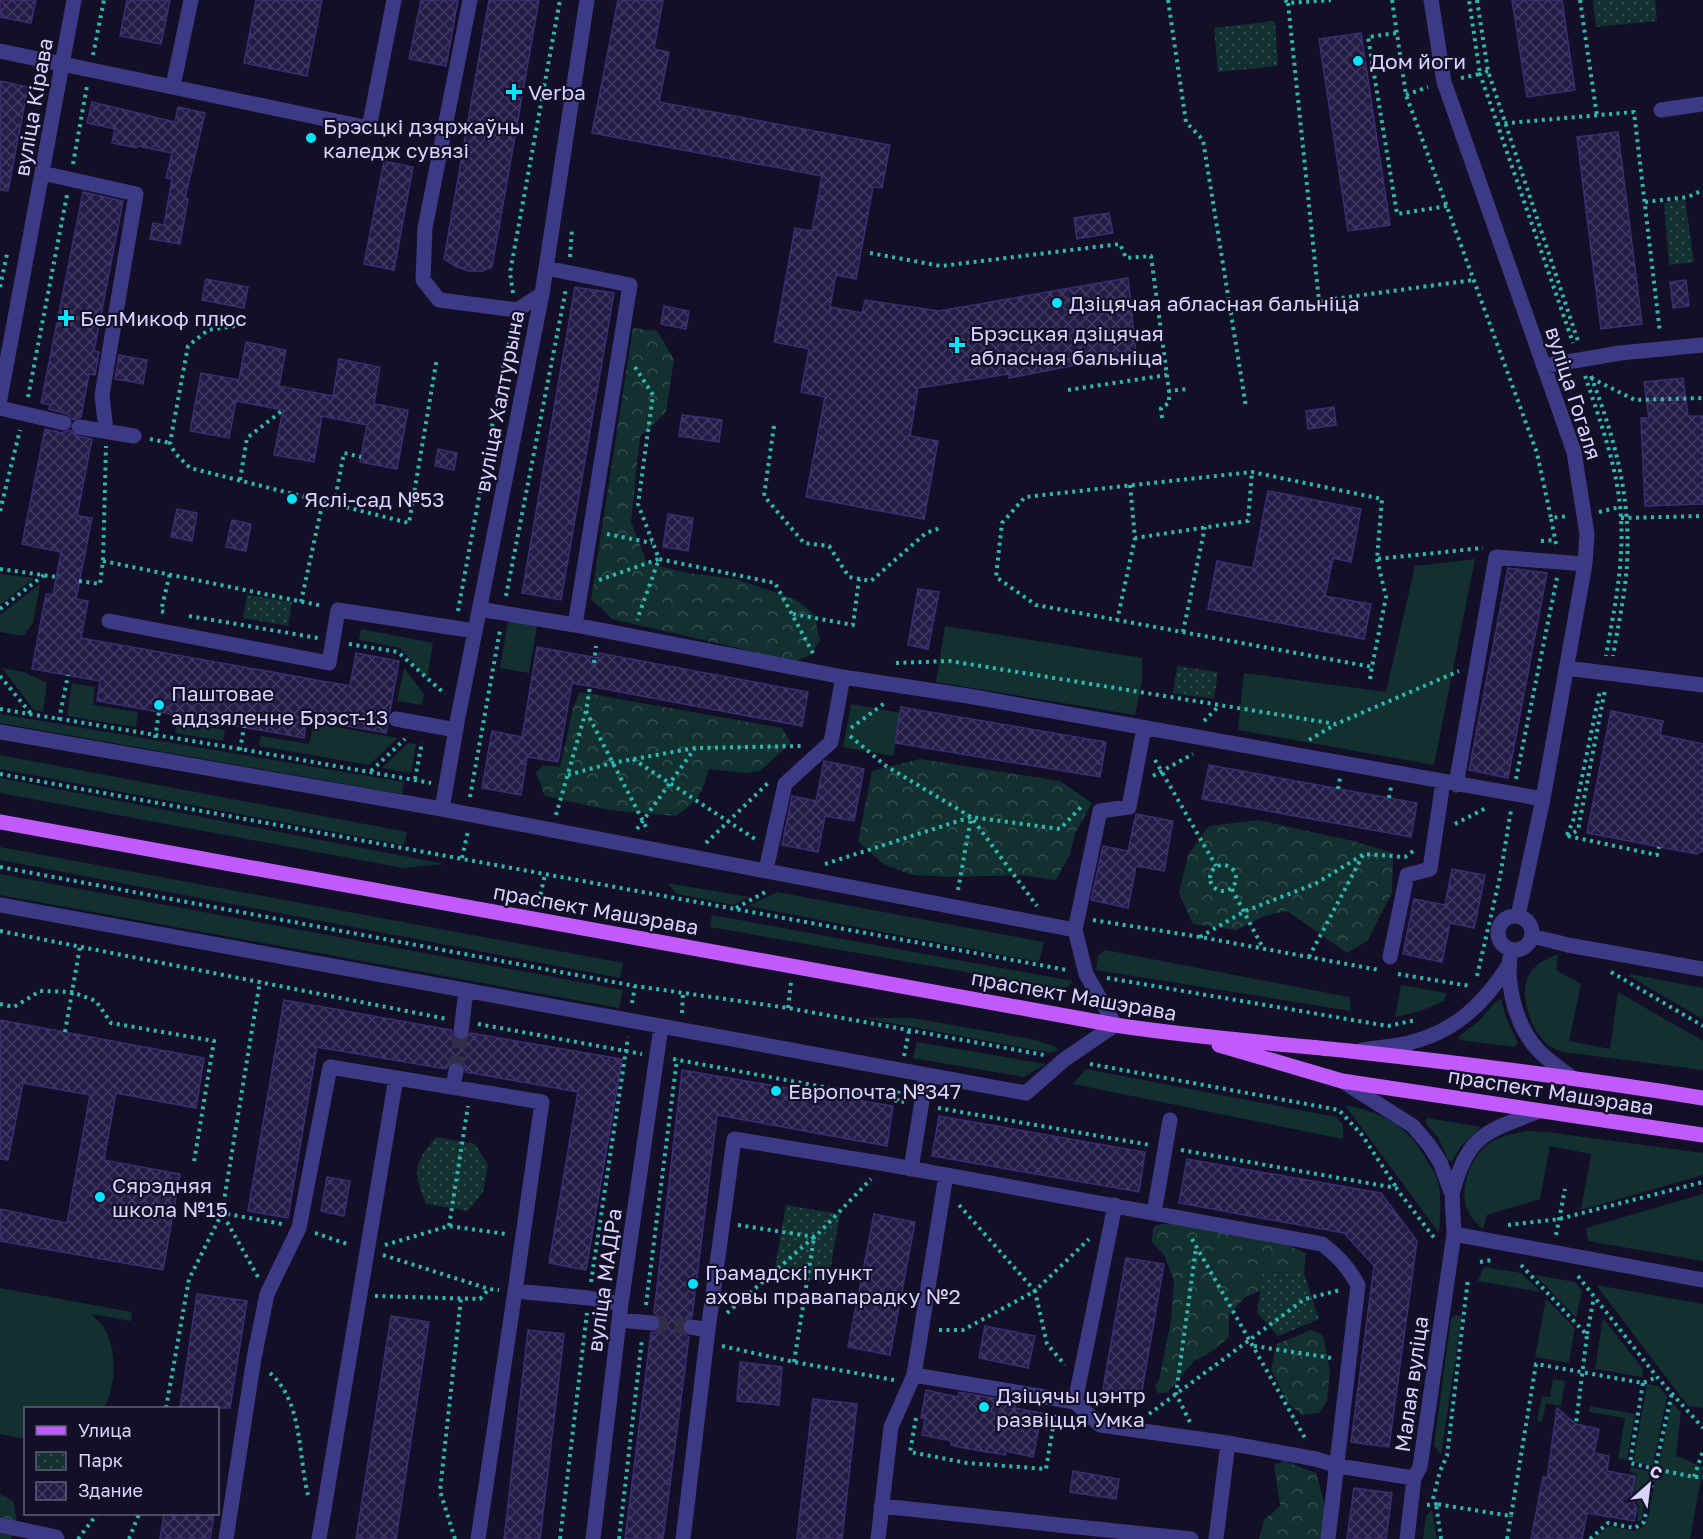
<svg xmlns="http://www.w3.org/2000/svg" width="1703" height="1539" font-family="'Golos Text',sans-serif">
	<defs>
		<pattern id="forest-crowns" width="20" height="18" patternUnits="userSpaceOnUse" patternTransform="scale(1.5)"><rect width="20" height="18" fill="#12302f"/><path d="M2 6a3 3 0 1 1 6 0M12 15a3 3 0 1 1 6 0" fill="none" stroke="#344d4e"/></pattern>
		<pattern id="park-dots" width="8" height="8" patternUnits="userSpaceOnUse" patternTransform="scale(1.5)"><rect width="8" height="8" fill="#12302f"/><path d="M2 2h.1M6 6h.1" fill="none" stroke="#344d4e" stroke-width="1.8" stroke-linecap="round"/></pattern>
		<pattern id="building-cross-hatch" width="8" height="8" patternUnits="userSpaceOnUse" patternTransform="scale(1.5)"><rect width="8" height="8" fill="#241b47"/><path d="M0 0l8 8M0 8l8-8" fill="none" stroke="#433b63"/></pattern>
	</defs>
	<rect width="100%" height="100%" fill="#130f26"/>
	<path fill="#12302f" d="M1475 559 1434 765 1238 730 1244 673 1386 692 1415 566Z
		M0 574 35 578 0 605Z
		M40 584 33 623 23 636 0 632V615Z
		M508 621 537 626 529 673 500 668Z
		M945 626 1142 658V681L1135 715 936 682Z
		M361 629 433 643 427 679 400 648 359 640Z
		M2 668 24 672 47 683 43 712 34 710Z
		M404 668 424 694 422 705 397 701Z
		M72 683 95 687 93 705 138 712 136 727 67 716Z
		M851 704 901 713 893 756 843 747Z
		M0 714 404 782 402 794 0 723Z
		M177 721 225 730 223 741 175 733Z
		M314 723 398 738 369 765 259 746 261 736 309 744Z
		M408 743 416 744 411 773 382 768Z
		M0 755 407 832 404 845 0 769Z
		M0 778 445 864 403 868 0 793Z
		M0 847 623 963 620 978 0 860Z
		M0 874 623 990 619 1008 0 895Z
		M667 883 749 897 733 905 677 894Z
		M777 892 1044 942 1039 962 748 906Z
		M712 915 1073 981 1068 987 1056 988 710 927Z
		M1105 950 1349 997 1351 1011 1096 970 1098 956Z
		M1558 954 1556 970 1581 984 1569 1041 1610 1049 1618 992 1703 1041V1070L1563 1052C1558 1050 1551 1048 1547 1044 1529 1028 1515 987 1534 968 1540 962 1550 957 1558 954Z
		M1630 974 1703 988V1019L1629 976Z
		M1401 985 1447 993 1444 1001 1421 1011 1395 1017Z
		M1501 999 1506 1018 1518 1043 1514 1047 1460 1040 1458 1037 1480 1020 1495 1002Z
		M864 1018H913L1031 1039 1053 1046 1059 1050 1051 1053Z
		M917 1042 1046 1064 1024 1077 913 1058Z
		M1086 1069 1336 1117 1343 1124V1139L1073 1084Z
		M1345 1105C1382 1112 1410 1127 1427 1161 1431 1167 1436 1175 1438 1182 1442 1199 1440 1216 1439 1233Z
		M1427 1118 1481 1127 1461 1146 1452 1161 1448 1160 1439 1139 1425 1122Z
		M1527 1131 1547 1132 1703 1153V1175L1581 1210 1591 1154 1550 1146 1540 1199 1487 1215 1483 1229C1476 1223 1468 1215 1466 1206 1460 1184 1472 1155 1491 1142 1501 1136 1515 1133 1527 1131Z
		M1703 1194V1261L1588 1241 1586 1228Z
		M1484 1267 1521 1273 1541 1292 1478 1281Z
		M1535 1275 1575 1282 1582 1291 1576 1318Z
		M1596 1285 1703 1304V1408L1688 1406Z
		M0 1288 132 1312 131 1321 91 1314C95 1319 101 1323 104 1328 118 1352 116 1385 104 1408H26L25 1439 0 1434Z
		M1546 1299 1575 1328 1569 1363 1535 1357Z
		M1455 1315 1462 1316 1441 1455 1434 1445 1451 1319Z
		M1603 1318 1643 1369 1642 1377 1595 1369Z
		M1553 1379 1565 1381 1561 1406 1546 1403 1542 1422 1537 1421 1542 1396 1550 1397Z
		M1647 1384 1659 1386 1667 1397 1653 1466 1633 1462Z
		M1672 1402 1681 1413 1676 1456 1703 1467 1690 1539H1593L1609 1526 1635 1531 1646 1525Z
		M1590 1406 1635 1414 1627 1460 1618 1458 1625 1418 1589 1412Z
		M1631 1467 1651 1472 1641 1520 1637 1522 1639 1506 1633 1497 1634 1480 1637 1474 1630 1472Z
		M1432 1510 1437 1539H1423L1426 1516Z"/>
	<path fill="url(#forest-crowns)" d="M633 328 657 331 674 359 666 412 640 437 631 522 647 563 687 573 736 579 795 599 814 614 820 641 809 656 795 661 612 619 591 599Z
		M580 692 782 728 791 743 760 771 745 773 709 769C701 796 699 799 676 816L609 810 545 796 536 773 543 765 560 767 573 708Z
		M920 759 1060 781 1092 803 1075 833 1070 854 1056 880 1019 875 952 877 913 875 885 865 858 842 872 771Z
		M1258 820 1353 841 1393 853 1392 893 1367 941 1347 953 1287 911 1265 916 1236 930 1193 924 1179 892 1188 855 1209 826Z
		M1175 1223 1282 1243 1306 1253 1304 1273 1264 1272 1261 1290 1244 1298 1229 1315V1337L1214 1350 1194 1361 1167 1393H1158L1155 1386 1159 1380 1171 1321 1174 1280 1164 1255 1152 1242 1153 1229 1156 1225Z
		M1311 1330 1323 1335 1330 1371 1327 1401 1319 1413 1302 1415 1287 1402 1271 1369 1277 1344Z
		M1284 1461 1316 1473 1326 1509 1322 1539H1259L1264 1520 1280 1506 1274 1465Z
		M0 1494 13 1501 17 1520 11 1539H0Z"/>
	<path fill="url(#park-dots)" d="M1593 0H1655L1657 21 1596 27Z
		M1275 21 1278 66 1218 72 1214 28Z
		M1685 199 1694 262 1669 265 1664 203Z
		M247 595 292 602 288 626 243 618Z
		M1177 666 1218 672 1214 699 1173 693Z
		M436 1137 475 1144 488 1165 483 1192 468 1211 426 1204C413 1171 413 1164 436 1137Z
		M786 1205 840 1214 828 1283 774 1273Z
		M1263 1272 1304 1273 1319 1319 1278 1336 1257 1313Z"/>
	<path fill="url(#building-cross-hatch)" stroke="#3b2d73" stroke-width="1.5" d="M0 0H36L31 23 0 17Z
		M127 0H170L161 44 120 36Z
		M256 0H322L307 76 244 63Z
		M421 0H458L446 66 409 59Z
		M489 0H539L492 267 482 271H469L455 266 444 259Z
		M618 0H663L654 49 669 52 659 102 890 145 882 188 873 187 856 279 836 275 830 307 862 313 865 300 939 311 1128 278 1136 353 1009 378V374L918 388 910 436 938 441 924 519 806 497 825 397 801 392 809 349 774 342 795 228 812 231 822 176 592 133Z
		M1512 0H1562L1575 90 1527 97Z
		M1361 33 1390 225 1348 231 1319 39Z
		M0 81 28 87 8 191 0 190Z
		M92 102 175 122 178 107 205 113 185 198 188 199 180 244 150 239 153 223 164 225 172 179 166 178 172 153 138 146 137 148 112 143 115 129 87 123Z
		M1618 132 1642 324 1601 329 1577 137Z
		M384 161 413 167 394 270 364 264Z
		M83 192 123 201 94 351 99 352 95 375 89 374 81 417 73 420 67 414 49 409 50 405 41 403Z
		M1109 213 1113 233 1077 239 1074 218Z
		M206 279 248 287 244 308 202 300Z
		M1686 280 1689 306 1673 308 1670 282Z
		M575 287 614 293 561 600 522 593Z
		M664 306 689 311 686 329 661 324Z
		M246 342 286 350 279 386 333 396 339 359 380 367 374 404 408 410 397 469 360 462 367 425 322 416 314 462 274 455 283 410 236 401 229 438 190 431 201 373 239 380Z
		M119 355 147 360 143 384 115 379Z
		M1683 378 1688 416H1703V504L1645 506 1641 418H1649L1644 382Z
		M1334 407 1336 425 1308 429 1306 411Z
		M682 415 722 420 719 442 679 436Z
		M45 429 62 433 70 430 77 436 92 439 77 516 92 518 76 599 88 601 81 638 350 686 356 653 399 661 390 711 386 718 388 724 386 733 307 719 304 738 97 701 100 681 32 669 46 594 53 595 61 552 22 544Z
		M438 449 457 453 454 470 435 466Z
		M1268 491 1361 509 1351 562 1333 558 1325 596 1371 604 1364 639 1208 609 1217 561 1253 568Z
		M177 509 197 513 192 541 171 537Z
		M668 514 693 518 688 551 663 547Z
		M232 520 251 524 246 551 226 547Z
		M1508 568 1547 573 1508 778 1469 770Z
		M918 589 939 592 928 649 908 645Z
		M537 647 598 658 599 653 808 692 802 726 572 683 558 762 527 757 521 795 482 788 492 731 522 737Z
		M901 707 1106 742 1100 777 895 743Z
		M1611 711 1663 721 1660 735 1703 744V850L1697 854 1587 833Z
		M824 761 864 769 854 821 825 816 818 852 782 845 792 796 816 801Z
		M1209 765 1417 803 1411 837 1202 799Z
		M1136 814 1173 821 1164 871 1136 866 1128 908 1091 900 1103 846 1128 851Z
		M1452 869 1485 875 1474 928 1450 923 1442 962 1403 954 1414 899 1445 905Z
		M284 1000 451 1030 452 1035 459 1041 465 1040 470 1033 622 1059 586 1270 549 1263 578 1092 466 1072 463 1064 457 1061 449 1064 446 1069 317 1047 288 1218 248 1211Z
		M0 1020 204 1058 196 1108 116 1093 104 1160 180 1174 163 1270 0 1241V1209L67 1223 90 1095 23 1083 8 1160 0 1159Z
		M682 1070 893 1106 887 1146 717 1115 692 1317 684 1320 681 1326 684 1334 689 1337 663 1539H625L651 1333 657 1332 662 1324 661 1318 654 1313Z
		M939 1116 1145 1152 1139 1192 932 1156Z
		M1187 1159 1381 1193 1417 1241 1389 1447 1351 1442 1374 1266 1344 1233 1179 1203Z
		M327 1177 350 1181 344 1216 321 1211Z
		M874 1214 915 1222 890 1355 848 1347Z
		M1126 1258 1164 1264 1141 1396 1103 1389Z
		M197 1294 247 1301 230 1408H180Z
		M391 1316 429 1322 396 1539H356Z
		M985 1326 1035 1336 1028 1368 979 1358Z
		M528 1330 564 1334 540 1539H504Z
		M740 1362 782 1367 779 1405 737 1401Z
		M926 1390 958 1397 959 1392 994 1398 1016 1403 1015 1408 1042 1413 1033 1457 1006 1451 1005 1455 964 1448 951 1445V1441L922 1435 925 1419 921 1418Z
		M813 1399 857 1404 842 1539H797Z
		M1557 1408 1576 1424 1599 1429 1594 1453 1609 1456 1607 1471 1635 1476 1631 1497 1637 1508 1634 1521 1587 1513 1582 1539H1531L1543 1477 1547 1478Z
		M1073 1471 1119 1479 1116 1499 1070 1492Z
		M1354 1488 1392 1493 1386 1539H1347Z
		M164 1514H214L210 1539H160Z"/>
	<g fill="none" stroke-linecap="round" stroke-linejoin="round">
		<path stroke="#312d47" stroke-width="15" stroke-dasharray="15 8" stroke-linecap="butt" d="M456 1071 461 1031
			M652 1323 691 1327"/>
		<path stroke="#2fb8b0" stroke-width="4" stroke-dasharray="3 4.5" stroke-linecap="butt" d="M1168 0 1186 122 1203 140 1246 407
			M1285 0 1288 3 1331 0
			M1392 0 1406 95 1537 453 1551 518
			M1477 0 1488 71 1579 344
			M1580 0 1597 116
			M1288 3 1319 301 1473 280
			M1396 33 1368 37 1397 214 1447 206
			M93 55 104 0
			M1488 71 1480 74 1573 343
			M1461 78 1480 74 1469 0
			M1406 95 1428 87
			M1497 124 1634 112 1660 333
			M73 164 87 86
			M1645 202 1688 197 1703 190
			M870 253 941 266 1120 244 1126 258 1151 256 1169 391 1187 389
			M570 257 572 229
			M0 287 7 254
			M513 293 510 273 560 0
			M235 326 208 330 188 346 170 443 175 453 190 468 409 523 437 358
			M635 367 653 395 638 504 659 559 775 583 814 655
			M1585 376C1600 420 1619 472 1621 519 1624 565 1614 610 1606 656
			M1591 376C1615 440 1631 496 1627 565 1625 595 1618 626 1613 656
			M1591 378 1635 400 1703 398
			M1068 390 1167 375
			M28 397 67 195
			M1162 418 1161 408 1169 403V391
			M774 426 764 496 804 543 829 546 849 577 871 581 926 533 940 528
			M150 439 170 443
			M240 480 247 438 283 410
			M1130 485 1135 538 1248 521 1252 472
			M334 504 344 453 361 457
			M0 511 20 430
			M1599 512 1620 507
			M1621 518 1703 516
			M607 534 652 543
			M1541 541 1556 540
			M1556 544 1551 518 1568 516
			M1377 559 1386 597 1372 667 1036 605 996 577 1002 523 1025 497 1252 472 1382 499 1377 559 1483 548
			M103 561 323 606
			M0 569 57 577
			M599 580 659 559 637 620
			M79 581 100 584 103 561 106 446
			M506 596 566 289
			M301 602 323 501
			M0 609 44 575
			M458 611 503 367 513 326
			M164 612 161 611 170 573
			M793 614 853 625 859 579
			M189 616 318 638
			M1117 621 1135 538
			M1183 632 1205 527
			M349 644 398 652 445 694
			M594 663 596 646
			M896 663 950 661 1336 724 1459 671
			M0 676 32 715
			M1370 679 1372 667
			M0 709 240 749 431 783
			M586 711 648 831
			M59 720 68 675
			M1204 721 1220 705
			M851 728 886 702
			M850 736 886 766 971 817 1037 906
			M155 738 159 712
			M1309 740 1336 724
			M240 750 244 727
			M633 759 755 839
			M1155 760 1216 866
			M371 771 405 739
			M0 774 1067 970
			M568 775 612 763 695 748 801 746
			M1153 776 1193 754
			M415 779 422 742
			M1516 779 1557 578
			M1338 789 1340 778
			M470 797 500 630
			M1389 798 1391 787
			M556 815 586 711 590 687
			M1455 824 1488 807
			M637 829 695 748
			M1567 835 1573 821 1600 690
			M1567 836 1578 830 1605 690
			M1568 836 1657 855 1659 847
			M706 843 768 783
			M462 858 468 831
			M825 864 971 817 1060 829 1082 806
			M1210 878a13 13 0 1 1 26 0a13 13 0 1 1-26 0Z
			M0 867 635 986 788 1008 1044 1055
			M1232 889 1263 948
			M958 890 971 818
			M539 902 545 874
			M736 908 769 890
			M1093 920 1200 937 1379 970
			M0 931 447 1019
			M1200 937 1245 911 1315 884 1364 854 1405 857 1416 849
			M1309 957 1363 855
			M1611 972 1703 1026
			M1398 974 1470 986
			M1477 976 1500 877 1511 810
			M1107 978 1388 1026 1416 1020
			M632 1003 635 986
			M0 1004 14 1007 40 991 72 992 96 1001 111 1023 214 1041 194 1162
			M788 1008 791 982
			M682 1013 683 993
			M478 1024 642 1054
			M65 1032 80 947
			M904 1056 909 1031
			M673 1059 904 1102
			M1090 1064 1339 1110 1362 1135 1396 1187
			M897 1101 899 1087
			M938 1108 1150 1145
			M1181 1150 1396 1188 1435 1239
			M959 1205 1035 1291 1089 1239
			M738 1225 815 1237 871 1179
			M1508 1225 1559 1219 1703 1182
			M449 1226 468 1106
			M315 1233 350 1245
			M1556 1235 1565 1189
			M1192 1239 1305 1438
			M385 1245 449 1226 506 1234
			M383 1255 489 1289 499 1290
			M1480 1262 1492 1260
			M1521 1265 1587 1335 1576 1424
			M1578 1276 1657 1377 1703 1428
			M258 1277 222 1213 260 981
			M591 1282 628 1037
			M375 1296 480 1299 489 1289
			M646 1305 677 1059
			M727 1313 814 1237
			M939 1330H963L1035 1291 1047 1344 1065 1365
			M1587 1334 1594 1297
			M722 1346 794 1362 894 1380
			M1254 1346 1332 1358
			M794 1362 814 1238
			M270 1373C303 1402 298 1455 308 1495
			M1643 1383 1630 1463 1655 1469 1672 1393
			M166 1408 189 1279 222 1213 282 1224
			M1149 1414 1305 1299 1340 1290
			M916 1418 910 1452 967 1463 1046 1469 1055 1415
			M1190 1422 1176 1394 1196 1248
			M1694 1477 1703 1451
			M1427 1505 1436 1504 1433 1499 1440 1471 1447 1456 1468 1279
			M78 1539 97 1514
			M129 1539 139 1514
			M455 1539 440 1491 461 1298
			M560 1539 587 1313
			M619 1539 642 1339
			M1441 1539 1436 1504 1511 1516 1536 1364 1643 1383 1657 1377
			M1507 1539 1511 1516
			M1590 1539 1608 1523 1635 1528 1644 1522 1655 1469 1694 1477H1703"/>
		<path stroke="#3d3a85" stroke-width="15" d="M470 0 425 228 423 280 439 300 517 310 542 294
			M1431 0 1444 82 1574 452 1587 534 1585 564 1543 799 1518 916
			M0 51 369 128 394 0
			M173 86 191 0
			M1661 110 1703 104
			M42 173 136 194 102 395 106 431
			M546 268 630 285 575 625
			M1544 366 1620 353 1703 345
			M0 399 74 0
			M0 408 64 423
			M79 427 134 436
			M479 609 575 625 843 677 968 696 1543 799
			M109 621 329 663 338 610 475 631
			M1566 668 1703 685
			M396 719 456 730
			M0 732 442 809 1075 930
			M1456 785 1496 557 1585 564
			M442 809 458 717 542 294 587 0
			M766 870 785 784 831 742 843 677
			M0 905 1026 1093 1065 1059 1115 1025 1086 974 1075 930 1100 811 1129 807 1144 728
			M1498 933a17 17 0 1 1 34 0a17 17 0 1 1-34 0Z
			M1532 936 1568 945 1703 969
			M1511 950C1505 983 1515 1025 1538 1050 1547 1060 1560 1068 1571 1077
			M1390 957 1407 875 1430 869 1443 782
			M461 1031 466 991
			M1362 1050C1378 1047 1396 1047 1412 1042 1456 1031 1485 1002 1508 966
			M1342 1081 1413 1126 1429 1145 1440 1162 1452 1194 1454 1234 1420 1467 1414 1478 1407 1539
			M453 1087 456 1071
			M911 1169 926 1076
			M1452 1194C1469 1133 1484 1133 1539 1111
			M1154 1213 1170 1120
			M1454 1234 1703 1280
			M619 1320 652 1323
			M691 1327 708 1330 734 1139 886 1164 1322 1244C1338 1256 1348 1267 1358 1285L1328 1539
			M914 1375 1075 1402 1100 1425 1228 1443 1316 1459 1338 1466 1414 1478
			M1075 1402 1115 1205
			M881 1506 1191 1539
			M0 1525 56 1537 57 1539
			M226 1539 254 1358 267 1294 299 1228 330 1067 542 1102 515 1291
			M319 1539 396 1078
			M478 1539 515 1291 589 1298 621 1304
			M593 1539 621 1304 661 1027
			M683 1539 708 1330
			M878 1539 891 1427 914 1375 946 1175
			M1216 1539 1228 1443"/>
		<path stroke="#c25bff" stroke-width="15" d="M0 822 1115 1025C1193 1037 1272 1043 1350 1051 1468 1064 1586 1079 1703 1098
			M1219 1045 1342 1081 1703 1135"/>
	</g>
	<g fill="#00e5ff" stroke="#130f26" stroke-width="2">
		<circle cx="1358" cy="61" r="6"/>
		<path d="M511 83h6v6h6v6h-6v6h-6v-6h-6v-6h6z"/>
		<circle cx="311" cy="138" r="6"/>
		<circle cx="1057" cy="303" r="6"/>
		<path d="M63 309h6v6h6v6h-6v6h-6v-6h-6v-6h6z"/>
		<path d="M954 336h6v6h6v6h-6v6h-6v-6h-6v-6h6z"/>
		<circle cx="292" cy="499" r="6"/>
		<circle cx="159" cy="705" r="6"/>
		<circle cx="776" cy="1091" r="6"/>
		<circle cx="100" cy="1197" r="6"/>
		<circle cx="693" cy="1284" r="6"/>
		<circle cx="984" cy="1407" r="6"/>
	</g>
	<g text-anchor="middle" dominant-baseline="central" stroke-width="4.5" stroke-linejoin="round" paint-order="stroke">
		<g font-size="21" fill="#d9d4ff" stroke="#130f26" text-anchor="start">
			<text x="1370" y="61">Дом йоги</text>
			<text x="528" y="92">Verba</text>
			<text x="323" y="126">Брэсцкі дзяржаўны<tspan x="323" dy="24">каледж сувязі</tspan></text>
			<text x="1069" y="303">Дзіцячая абласная бальніца</text>
			<text x="80" y="318">БелМикоф плюс</text>
			<text x="970" y="333">Брэсцкая дзіцячая<tspan x="970" dy="24">абласная бальніца</tspan></text>
			<text x="304" y="499">Яслі-сад №53</text>
			<text x="171" y="693">Паштовае<tspan x="171" dy="24">аддзяленне Брэст-13</tspan></text>
			<text x="788" y="1091">Европочта №347</text>
			<text x="112" y="1185">Сярэдняя<tspan x="112" dy="24">школа №15</tspan></text>
			<text x="705" y="1272">Грамадскі пункт<tspan x="705" dy="24">аховы правапарадку №2</tspan></text>
			<text x="996" y="1395">Дзіцячы цэнтр<tspan x="996" dy="24">развіцця Умка</tspan></text>
		</g>
		<g font-size="21" fill="#d9d4ff" stroke="#130f26">
			<text transform="translate(33 107) rotate(-80)">вуліца Кірава</text>
			<text transform="translate(1574 393) rotate(72)">вуліца Гогаля</text>
			<text transform="translate(499 401) rotate(-79)">вуліца Халтурына</text>
			<text transform="translate(596 909) rotate(10)">праспект Машэрава</text>
			<text transform="translate(1074 995) rotate(10)">праспект Машэрава</text>
			<text transform="translate(1551 1091) rotate(9)">праспект Машэрава</text>
			<text transform="translate(604 1280) rotate(-82)">вуліца МАДРа</text>
			<text transform="translate(1411 1384) rotate(-82)">Малая вуліца</text>
		</g>
	</g>
	<rect x="24" y="1407" width="195" height="108" fill="#130f26" stroke="#625e7d" stroke-width="1.5"/>
	<rect x="36" y="1426" width="30" height="9" fill="#c25bff" stroke="#625e7d" stroke-width="1.5"/>
	<text x="78" y="1437" font-size="18" fill="#d9d4ff">Улица</text>
	<rect x="36" y="1452" width="30" height="18" fill="url(#park-dots)" stroke="#625e7d" stroke-width="1.5"/>
	<text x="78" y="1467" font-size="18" fill="#d9d4ff">Парк</text>
	<rect x="36" y="1482" width="30" height="18" fill="url(#building-cross-hatch)" stroke="#625e7d" stroke-width="1.5"/>
	<text x="78" y="1497" font-size="18" fill="#d9d4ff">Здание</text>
	<g transform="translate(1649 1485) rotate(28)" stroke="#130f26" stroke-width="4.5" paint-order="stroke">
	<path d="M0-4.5L10 22L0 15L-10 22Z" fill="#d9d4ff"/>
	<text y="-9" font-size="16" font-weight="bold" text-anchor="middle" fill="#d9d4ff">С</text>
	</g>
</svg>
